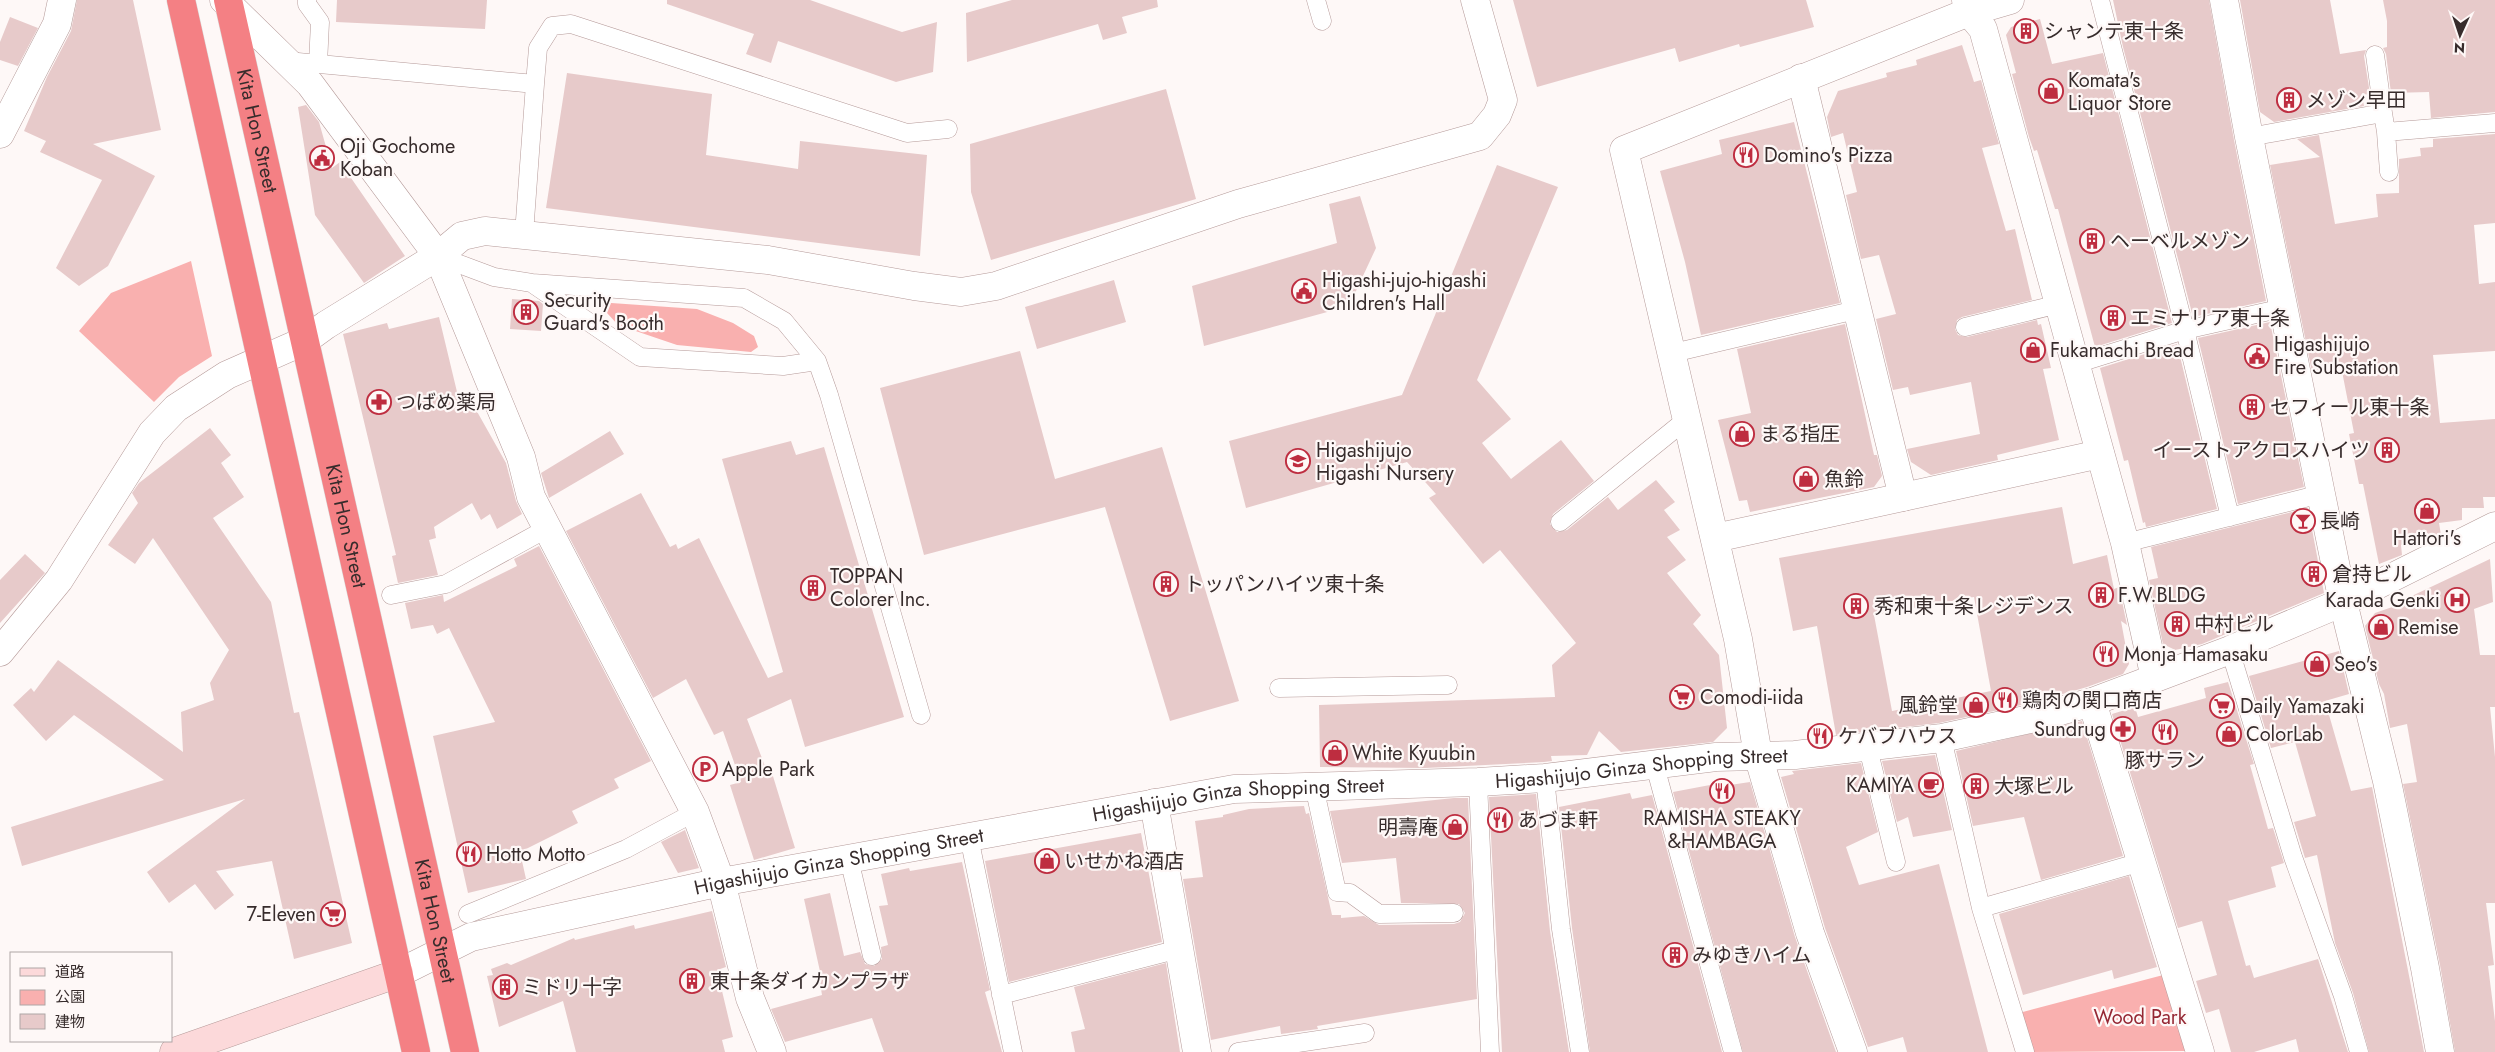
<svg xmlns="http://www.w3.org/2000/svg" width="2495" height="1052" font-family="Jost,'Noto Sans JP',sans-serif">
	<rect width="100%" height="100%" fill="#fef8f7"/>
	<path fill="#f9b0af" d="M191 261 212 356 179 377 154 402 79 331 111 293Z
		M597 302 697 309 733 323 754 336 758 347 751 352 677 345 618 325Z
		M2167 974 2186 1051 2031 1052 2019 1013Z"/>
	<path fill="#e7caca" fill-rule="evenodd" d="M77 0H133L161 130 93 144 155 176 108 266 79 286 56 268 102 180 40 152 46 141 24 131 47 77 71 31Z
		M337 0H487L485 29 336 22Z
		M667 0H810L902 32 937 22 933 72 896 82 778 41 771 63 746 54 754 34 667 4Z
		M1012 0H1157L1158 7 1122 17 1127 33 1103 40 1098 24 967 62 966 13Z
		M1513 0H1806L1814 27 1740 47 1739 44 1679 62 1675 48 1537 87Z
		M2113 0H2209L2234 140 2266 301 2193 317 2123 47Z
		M2240 0H2330L2340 54 2366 50 2364 56 2370 94 2362 95 2364 106 2274 122 2260 112Z
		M2383 0H2495V112L2431 118 2429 92 2391 93 2386 54 2383 48 2387 47V21Z
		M10 17 38 28 18 66 0 60V42Z
		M2040 19 2052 64 2103 53 2172 323 2095 347 2058 209H2055L2037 150 2034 151 2029 137 2012 74 2016 73 2006 35 2011 27Z
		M1962 45 1974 82 1981 80 1999 144 1982 148 2006 231 2015 229 2032 300 1962 317 1957 320 1955 329 1958 335 1967 337 2037 320 2038 325 2041 324 2051 368 2043 369 2059 440 1997 455 1998 460 1931 475 1911 462 1907 449 1980 434 1971 382 1910 395 1908 387 1893 390 1876 319 1896 314 1879 255 1861 259 1846 195 1857 192 1843 133 1831 137 1827 117 1838 91 1887 77 1886 73 1917 65 1916 60Z
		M567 73 712 94 706 155 798 169 800 141 927 155 920 256 546 208Z
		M1166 89 1196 199 991 260 971 192 970 144Z
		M306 105 319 122 332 168 340 162 405 256 364 283 315 215 298 107Z
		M1794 122 1840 303 1701 335 1685 262 1660 171 1722 154 1719 140Z
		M2495 134V223L2474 225 2479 284 2495 282V351L2433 355 2440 423 2495 419V497H2483L2484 508H2462V520L2439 523 2441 535 2401 545 2402 555 2379 564 2363 484H2359L2349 434 2354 433 2341 366 2312 372 2270 165 2320 157 2297 139 2319 135 2335 224 2378 217 2376 194 2399 193V159L2421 156 2420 148 2433 147V139Z
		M1497 165 1558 187 1477 380 1511 419 1482 443 1511 479 1561 440 1594 481 1553 514 1550 524 1557 532 1567 530 1608 497 1618 510 1656 480 1675 502 1664 510 1680 530 1667 537 1686 560 1667 573 1701 615 1693 624 1719 655 1727 728 1713 742 1621 752 1599 731 1587 755 1551 756 1552 761 1544 762 1425 768 1320 767 1319 705 1555 697 1552 665 1576 643 1500 550 1483 564 1429 498 1436 494 1407 462 1246 508 1229 441 1402 395Z
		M1360 196 1376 248 1349 306 1204 346 1192 286 1337 243 1329 204Z
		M1114 280 1126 322 1037 349 1025 307Z
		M512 299 539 301 543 304 541 331 510 329Z
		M439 317 458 396 466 392 506 463 516 501 522 514 497 529 490 514 481 520 472 503 434 527 436 538 429 540 438 575 398 583 392 556 396 555 343 334 387 323 389 329Z
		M2270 322 2304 487 2238 504 2198 338Z
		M1845 324 1874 455H1877L1882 476 1874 487 1750 512 1747 500 1739 501 1718 420 1751 413 1737 349Z
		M2177 344 2217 509 2146 527 2145 522 2143 523 2128 460 2124 461 2100 368Z
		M1020 351 1055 479 1162 447 1239 701 1170 721 1105 507 924 555 880 388Z
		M210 428 231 455 221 463 244 497 213 518 271 602 294 713 299 712 352 943 294 959 272 861 216 871 234 895 215 910 195 884 169 903 147 872 245 799 22 866 11 827 164 780 74 715 46 741 13 705 31 688 34 692 58 660 183 752 181 712 214 700 210 683 229 650 153 538 135 564 108 545 138 503 132 493 139 483Z
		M610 431 624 454 549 498 541 473Z
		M791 441 796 455 824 447 904 717 805 747 791 699 747 719 768 774 772 773 795 848 754 860 730 785 741 782 723 731 714 735 686 679 653 698 566 531 641 493 670 547 676 544 678 549 699 538 768 678 783 672 722 459Z
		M2062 507 2073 564 2107 555 2114 589 2119 587 2127 625 2121 621 2129 664 2123 674 2087 687 2035 702 1939 723 1836 735 1817 626 1793 631 1779 558ZM1974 597 1991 691 1892 711 1874 615Z
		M2308 508 2324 593 2202 644 2175 650 2163 644 2149 580 2158 578 2151 547Z
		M539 546 651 761 614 779 619 788 572 811 578 823 520 852 526 879 468 893 433 736 495 722 449 628 437 634 433 625 411 629 405 603 443 595 444 602 517 566 514 559Z
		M25 554 45 573 0 623V580Z
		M2490 559 2493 602 2474 609 2480 655H2495V707H2490L2495 757V903H2486L2494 965 2488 966 2495 1021V1052H2455L2440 965 2403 784 2417 782 2407 724 2390 728 2384 694 2379 684 2365 626 2375 613 2398 605 2397 603Z
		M2339 651 2349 694 2325 701 2351 791 2372 787 2424 1052H2369L2353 993 2335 943 2317 855 2305 858 2294 822 2316 816 2295 742 2271 748 2249 676Z
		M2228 682 2254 764 2250 765 2268 829 2273 828 2284 863 2271 867 2276 887 2228 901 2246 966 2250 965 2254 978 2318 959 2348 1052H2299L2296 1039 2254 1052H2231L2219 1009 2206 1013 2196 981 2217 975 2202 921 2178 928 2112 714 2135 707 2138 717 2206 698 2204 688Z
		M2082 721 2123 856 2041 880 2024 817 1973 826 1956 751Z
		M1935 755 1952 830 1913 837 1908 817 1897 822 1882 761Z
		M1861 763 1878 832 1846 847 1859 885 1939 864 1988 1052H1907L1903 1037 1868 1047 1825 928 1781 777 1794 774 1792 771Z
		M1750 782 1795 937 1836 1052H1743L1673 792 1710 785V788Z
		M1630 793 1632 799 1652 795 1722 1052H1590L1572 928 1559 807Z
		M1536 794 1550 931 1569 1052H1502L1489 797Z
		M1454 798H1468L1477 999 1317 1026 1318 1029 1281 1034 1280 1026 1211 1040 1183 879 1203 877 1195 821 1223 817V815L1249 809 1304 806 1306 814 1309 813 1332 915H1341V918L1364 916 1379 925 1454 924 1460 922 1465 913 1459 904 1401 903 1396 858 1342 863 1330 811Z
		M685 830 699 868 678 873 661 842Z
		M1141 833 1162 942 1009 982 985 861Z
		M962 862 990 990 985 992 1002 1052H884L872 1018 785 1042 771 1009 822 995 819 977 821 976 804 899 830 893 844 956 860 952 865 964 874 966 882 959 881 947 888 945 879 906 888 905 881 874 909 868 910 871Z
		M2129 876 2157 967 2114 979 2112 970 2023 995 1999 914Z
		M712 911 726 967 717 970 733 1037 722 1040 725 1052H576L563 1001 499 1027 487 976 493 975 491 969 507 963 511 965 574 938 575 940 634 925 635 929Z
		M1166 963 1180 1052H1075L1071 1032 1085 1029 1074 987Z"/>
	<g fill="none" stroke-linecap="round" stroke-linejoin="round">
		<defs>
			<path id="lane" d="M307 0V4L320 22 318 64
				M1316 0 1322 21
				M2100 0 2185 330 2230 517
				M2375 55 2383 113
				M287 61 535 84 524 234
				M535 84 538 48 552 26 571 24 907 133 948 129
				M2386 132 2389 172
				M2249 137 2383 113 2386 132 2495 123
				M438 256 494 277 532 283 744 298 784 321 817 361 829 395 921 715
				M533 284 640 357 783 366 817 361
				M1965 327 2059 304
				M1673 353 1856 310
				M2076 364 2185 330 2283 308
				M1560 522 1687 419
				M2125 543 2321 494
				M391 595 446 584 546 529
				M2230 650 2293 857 2343 996 2359 1052
				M1279 688 1448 685
				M1942 738 1981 908 2025 1052
				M1868 748 1896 862
				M1655 766 1733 1052
				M1545 778 1561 929 1580 1052
				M1478 782 1490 1052
				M1314 786 1337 892 1350 893 1379 914 1454 913
				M969 837 1013 1052
				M849 859 872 956
				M1981 908 2141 862
				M468 914 626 849 695 812
				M1001 995 1179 949
				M1238 1052 1365 1033"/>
			<g id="street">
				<path d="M224 0 310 84 438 256 521 457 531 497 695 812 721 882 750 998 772 1052"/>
				<path d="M1966 0 1969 12 1983 29 2125 543 2155 678"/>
				<path d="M2224 0 2249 137 2321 494 2343 602 2387 781 2425 968 2440 1052"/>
				<path d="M1801 78 1903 497"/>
				<path d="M0 134 57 24 62 0"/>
				<path d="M1715 538 2100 454"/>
				<path d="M0 652 59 580 152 433 176 408 227 375 304 341 326 325 438 256 462 236 485 231 768 260 914 286 961 292 996 286 1238 204 1480 136 1497 115 1503 100 1475 0"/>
				<path d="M2092 702 2200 1052"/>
				<path d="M1154 803 1197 1052"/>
				<path id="s1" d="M399 973 471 937 721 882 1234 789 1478 782 1545 778 1716 757 1795 755 1942 738 2039 717 2092 702 2230 650 2343 602 2495 526"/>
				<path d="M1853 1052 1810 933 1758 755 1738 639 1624 150 1969 12 2010 0"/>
			</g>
			<path id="secondary" d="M174 1052 399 973"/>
			<g id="highway">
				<path d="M181 0 416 1052"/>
				<path id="s2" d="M228 0 465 1052"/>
			</g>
		</defs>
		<use href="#lane" stroke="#b59a99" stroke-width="19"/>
		<use href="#street" stroke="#b59a99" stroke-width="29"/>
		<use href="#secondary" stroke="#b59a99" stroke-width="29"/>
		<use href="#highway" stroke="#d7d5d5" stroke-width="29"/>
		<use href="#lane" stroke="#fff" stroke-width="18"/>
		<use href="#street" stroke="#fff" stroke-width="28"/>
		<use href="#secondary" stroke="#fcd9da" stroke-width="28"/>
		<use href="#highway" stroke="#f48084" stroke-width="28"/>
	</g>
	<defs>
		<symbol id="building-ring" viewBox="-11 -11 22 22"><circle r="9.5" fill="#fef8f7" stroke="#be2d40" stroke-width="1.5"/><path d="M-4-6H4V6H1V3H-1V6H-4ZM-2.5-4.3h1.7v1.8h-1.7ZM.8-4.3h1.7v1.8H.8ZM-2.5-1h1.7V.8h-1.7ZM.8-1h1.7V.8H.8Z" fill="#be2d40"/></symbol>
		<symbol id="shop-ring" viewBox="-11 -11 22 22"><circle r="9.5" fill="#fef8f7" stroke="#be2d40" stroke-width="1.5"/><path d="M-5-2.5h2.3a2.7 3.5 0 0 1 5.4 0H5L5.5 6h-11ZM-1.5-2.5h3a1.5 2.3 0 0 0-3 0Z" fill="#be2d40"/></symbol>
		<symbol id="restaurant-ring" viewBox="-11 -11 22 22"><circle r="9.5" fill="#fef8f7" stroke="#be2d40" stroke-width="1.5"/><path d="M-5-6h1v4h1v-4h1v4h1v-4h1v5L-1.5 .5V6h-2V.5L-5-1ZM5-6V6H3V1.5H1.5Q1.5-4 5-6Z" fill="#be2d40"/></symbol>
		<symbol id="civic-ring" viewBox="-11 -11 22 22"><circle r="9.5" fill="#fef8f7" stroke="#be2d40" stroke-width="1.5"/><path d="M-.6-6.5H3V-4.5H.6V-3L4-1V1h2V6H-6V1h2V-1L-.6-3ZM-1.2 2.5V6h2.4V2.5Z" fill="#be2d40"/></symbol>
		<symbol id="pharmacy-ring" viewBox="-11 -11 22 22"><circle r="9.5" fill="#fef8f7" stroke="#be2d40" stroke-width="1.5"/><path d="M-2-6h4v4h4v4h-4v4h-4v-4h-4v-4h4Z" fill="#be2d40"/></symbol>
		<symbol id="school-ring" viewBox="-11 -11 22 22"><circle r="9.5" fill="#fef8f7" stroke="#be2d40" stroke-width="1.5"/><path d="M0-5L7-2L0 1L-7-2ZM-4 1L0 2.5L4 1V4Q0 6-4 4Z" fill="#be2d40"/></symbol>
		<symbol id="bar-ring" viewBox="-11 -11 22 22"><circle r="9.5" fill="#fef8f7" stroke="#be2d40" stroke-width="1.5"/><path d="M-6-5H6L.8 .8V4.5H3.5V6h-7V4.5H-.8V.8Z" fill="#be2d40"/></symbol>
		<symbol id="hospital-ring" viewBox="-11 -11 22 22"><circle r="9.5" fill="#fef8f7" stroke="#be2d40" stroke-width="1.5"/><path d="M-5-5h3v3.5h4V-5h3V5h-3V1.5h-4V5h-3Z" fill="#be2d40"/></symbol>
		<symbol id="supermarket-ring" viewBox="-11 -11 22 22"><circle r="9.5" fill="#fef8f7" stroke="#be2d40" stroke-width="1.5"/><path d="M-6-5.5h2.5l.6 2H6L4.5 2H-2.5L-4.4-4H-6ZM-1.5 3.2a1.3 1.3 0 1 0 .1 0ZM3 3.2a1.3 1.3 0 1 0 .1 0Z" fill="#be2d40"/></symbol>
		<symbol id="parking-ring" viewBox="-11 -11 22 22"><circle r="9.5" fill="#fef8f7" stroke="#be2d40" stroke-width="1.5"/><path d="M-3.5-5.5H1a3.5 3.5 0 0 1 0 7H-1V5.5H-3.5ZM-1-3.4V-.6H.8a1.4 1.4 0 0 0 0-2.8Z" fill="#be2d40"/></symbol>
		<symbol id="cafe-ring" viewBox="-11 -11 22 22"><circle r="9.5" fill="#fef8f7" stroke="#be2d40" stroke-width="1.5"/><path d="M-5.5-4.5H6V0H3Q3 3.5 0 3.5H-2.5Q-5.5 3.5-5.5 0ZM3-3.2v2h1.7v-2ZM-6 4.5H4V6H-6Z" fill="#be2d40"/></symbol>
	</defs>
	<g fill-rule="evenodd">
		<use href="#building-ring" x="2012" y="17" width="28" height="28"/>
		<use href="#shop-ring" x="2037" y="77" width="28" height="28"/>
		<use href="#building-ring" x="2275" y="86" width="28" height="28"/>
		<use href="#restaurant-ring" x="1732" y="141" width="28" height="28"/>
		<use href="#civic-ring" x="308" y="144" width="28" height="28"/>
		<use href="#building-ring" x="2078" y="227" width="28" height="28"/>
		<use href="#civic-ring" x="1290" y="277" width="28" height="28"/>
		<use href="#building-ring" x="512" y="298" width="28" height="28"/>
		<use href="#building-ring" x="2099" y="304" width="28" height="28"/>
		<use href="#shop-ring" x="2019" y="336" width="28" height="28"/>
		<use href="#civic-ring" x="2243" y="342" width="28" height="28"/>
		<use href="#pharmacy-ring" x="365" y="388" width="28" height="28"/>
		<use href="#building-ring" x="2238" y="393" width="28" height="28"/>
		<use href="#shop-ring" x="1728" y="420" width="28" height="28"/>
		<use href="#building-ring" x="2373" y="436" width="28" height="28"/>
		<use href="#school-ring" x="1284" y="447" width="28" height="28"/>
		<use href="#shop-ring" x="1792" y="465" width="28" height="28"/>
		<use href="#shop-ring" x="2413" y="497" width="28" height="28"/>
		<use href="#bar-ring" x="2289" y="507" width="28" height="28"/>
		<use href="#building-ring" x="2300" y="560" width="28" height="28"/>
		<use href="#building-ring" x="1152" y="570" width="28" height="28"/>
		<use href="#building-ring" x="799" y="574" width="28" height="28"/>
		<use href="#building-ring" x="2087" y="581" width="28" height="28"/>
		<use href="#hospital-ring" x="2443" y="586" width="28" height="28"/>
		<use href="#building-ring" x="1842" y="592" width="28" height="28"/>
		<use href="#building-ring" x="2163" y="610" width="28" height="28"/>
		<use href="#shop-ring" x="2367" y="613" width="28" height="28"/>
		<use href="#restaurant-ring" x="2092" y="640" width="28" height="28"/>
		<use href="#shop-ring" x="2303" y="650" width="28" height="28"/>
		<use href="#supermarket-ring" x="1668" y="683" width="28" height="28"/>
		<use href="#restaurant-ring" x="1991" y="686" width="28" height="28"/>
		<use href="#shop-ring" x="1962" y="691" width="28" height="28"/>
		<use href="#supermarket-ring" x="2208" y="692" width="28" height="28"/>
		<use href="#pharmacy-ring" x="2109" y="715" width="28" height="28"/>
		<use href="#restaurant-ring" x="2151" y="718" width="28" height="28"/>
		<use href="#shop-ring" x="2215" y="720" width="28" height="28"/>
		<use href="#restaurant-ring" x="1806" y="722" width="28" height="28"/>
		<use href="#shop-ring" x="1321" y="739" width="28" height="28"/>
		<use href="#parking-ring" x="691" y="755" width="28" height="28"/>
		<use href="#cafe-ring" x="1917" y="771" width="28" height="28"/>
		<use href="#building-ring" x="1962" y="772" width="28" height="28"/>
		<use href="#restaurant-ring" x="1708" y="777" width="28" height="28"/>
		<use href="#restaurant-ring" x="1486" y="806" width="28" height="28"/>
		<use href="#shop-ring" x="1441" y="813" width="28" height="28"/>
		<use href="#restaurant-ring" x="455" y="840" width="28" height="28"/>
		<use href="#shop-ring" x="1033" y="847" width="28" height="28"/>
		<use href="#supermarket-ring" x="319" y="900" width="28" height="28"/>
		<use href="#building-ring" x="1661" y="941" width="28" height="28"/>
		<use href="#building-ring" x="678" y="967" width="28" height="28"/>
		<use href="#building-ring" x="491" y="973" width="28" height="28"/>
	</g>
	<g text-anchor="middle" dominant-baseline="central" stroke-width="4.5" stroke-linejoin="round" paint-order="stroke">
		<g font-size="20" fill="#372c2c" stroke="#fef8f7" text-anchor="start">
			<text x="2044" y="31">シャンテ東十条</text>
			<text x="2068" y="80">Komata's<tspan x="2068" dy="23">Liquor Store</tspan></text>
			<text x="2306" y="100">メゾン早田</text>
			<text x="340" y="146">Oji Gochome<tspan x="340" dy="23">Koban</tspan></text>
			<text x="1764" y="155">Domino's Pizza</text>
			<text x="2110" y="241">ヘーベルメゾン</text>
			<text x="1322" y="280">Higashi-jujo-higashi<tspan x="1322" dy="23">Children's Hall</tspan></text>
			<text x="544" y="300">Security<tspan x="544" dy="23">Guard's Booth</tspan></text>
			<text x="2130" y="318">エミナリア東十条</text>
			<text x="2274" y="344">Higashijujo<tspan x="2274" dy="23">Fire Substation</tspan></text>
			<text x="2050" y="350">Fukamachi Bread</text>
			<text x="396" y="402">つばめ薬局</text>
			<text x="2270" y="407">セフィール東十条</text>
			<text x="1760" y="434">まる指圧</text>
			<text x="1316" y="450">Higashijujo<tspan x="1316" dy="23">Higashi Nursery</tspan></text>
			<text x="2370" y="450" text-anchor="end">イーストアクロスハイツ</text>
			<text x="1824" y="479">魚鈴</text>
			<text x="2320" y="521">長崎</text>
			<text x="2427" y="538" text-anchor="middle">Hattori's</text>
			<text x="2332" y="574">倉持ビル</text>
			<text x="830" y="576">TOPPAN<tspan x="830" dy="23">Colorer Inc.</tspan></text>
			<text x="1184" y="584">トッパンハイツ東十条</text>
			<text x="2118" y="595">F.W.BLDG</text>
			<text x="2440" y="600" text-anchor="end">Karada Genki</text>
			<text x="1874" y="606">秀和東十条レジデンス</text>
			<text x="2194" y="624">中村ビル</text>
			<text x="2398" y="627">Remise</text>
			<text x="2124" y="654">Monja Hamasaku</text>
			<text x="2334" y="664">Seo's</text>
			<text x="1700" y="697">Comodi-iida</text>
			<text x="2022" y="700">鶏肉の関口商店</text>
			<text x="1958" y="705" text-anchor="end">風鈴堂</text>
			<text x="2240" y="706">Daily Yamazaki</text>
			<text x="2106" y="729" text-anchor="end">Sundrug</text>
			<text x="2246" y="734">ColorLab</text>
			<text x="1838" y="736">ケバブハウス</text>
			<text x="1352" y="753">White Kyuubin</text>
			<text x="2165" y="760" text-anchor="middle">豚サラン</text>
			<text x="722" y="769">Apple Park</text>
			<text x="1914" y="785" text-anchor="end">KAMIYA</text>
			<text x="1994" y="786">大塚ビル</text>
			<text x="1722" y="818" text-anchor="middle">RAMISHA STEAKY<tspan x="1722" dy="23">&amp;HAMBAGA</tspan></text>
			<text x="1518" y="820">あづま軒</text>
			<text x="1438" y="827" text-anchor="end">明壽庵</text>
			<text x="486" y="854">Hotto Motto</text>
			<text x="1064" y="861">いせかね酒店</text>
			<text x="316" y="914" text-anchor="end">7-Eleven</text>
			<text x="1692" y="955">みゆきハイム</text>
			<text x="710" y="981">東十条ダイカンプラザ</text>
			<text x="522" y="987">ミドリ十字</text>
		</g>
		<g font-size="20" fill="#372c2c" stroke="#fef8f7">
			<text stroke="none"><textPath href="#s2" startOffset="134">Kita Hon Street</textPath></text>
			<text stroke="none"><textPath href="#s2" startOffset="539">Kita Hon Street</textPath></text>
			<text stroke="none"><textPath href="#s1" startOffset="1266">Higashijujo Ginza Shopping Street</textPath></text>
			<text stroke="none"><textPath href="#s1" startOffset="861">Higashijujo Ginza Shopping Street</textPath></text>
			<text stroke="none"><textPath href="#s1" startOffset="456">Higashijujo Ginza Shopping Street</textPath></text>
			<text stroke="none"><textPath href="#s2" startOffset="944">Kita Hon Street</textPath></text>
		</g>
		<g font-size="20" fill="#952834" stroke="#fef8f7">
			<text x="2140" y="1017">Wood Park</text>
		</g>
	</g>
	<rect x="10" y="952" width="162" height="90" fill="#fef8f7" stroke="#aea6a6"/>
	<rect x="20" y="968" width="25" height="8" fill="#fcd9da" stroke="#aea6a6"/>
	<text x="55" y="977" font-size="15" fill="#372c2c">道路</text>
	<rect x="20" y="990" width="25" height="15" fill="#f9b0af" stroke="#aea6a6"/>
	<text x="55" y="1002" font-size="15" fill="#372c2c">公園</text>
	<rect x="20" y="1014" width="25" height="15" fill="#e7caca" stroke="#aea6a6"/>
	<text x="55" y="1027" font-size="15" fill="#372c2c">建物</text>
	<g transform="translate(2460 35) rotate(183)" stroke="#fef8f7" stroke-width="4" paint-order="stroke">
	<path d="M0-4L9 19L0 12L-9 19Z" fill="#372c2c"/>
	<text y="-8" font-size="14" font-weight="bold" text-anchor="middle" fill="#372c2c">N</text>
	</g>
</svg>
